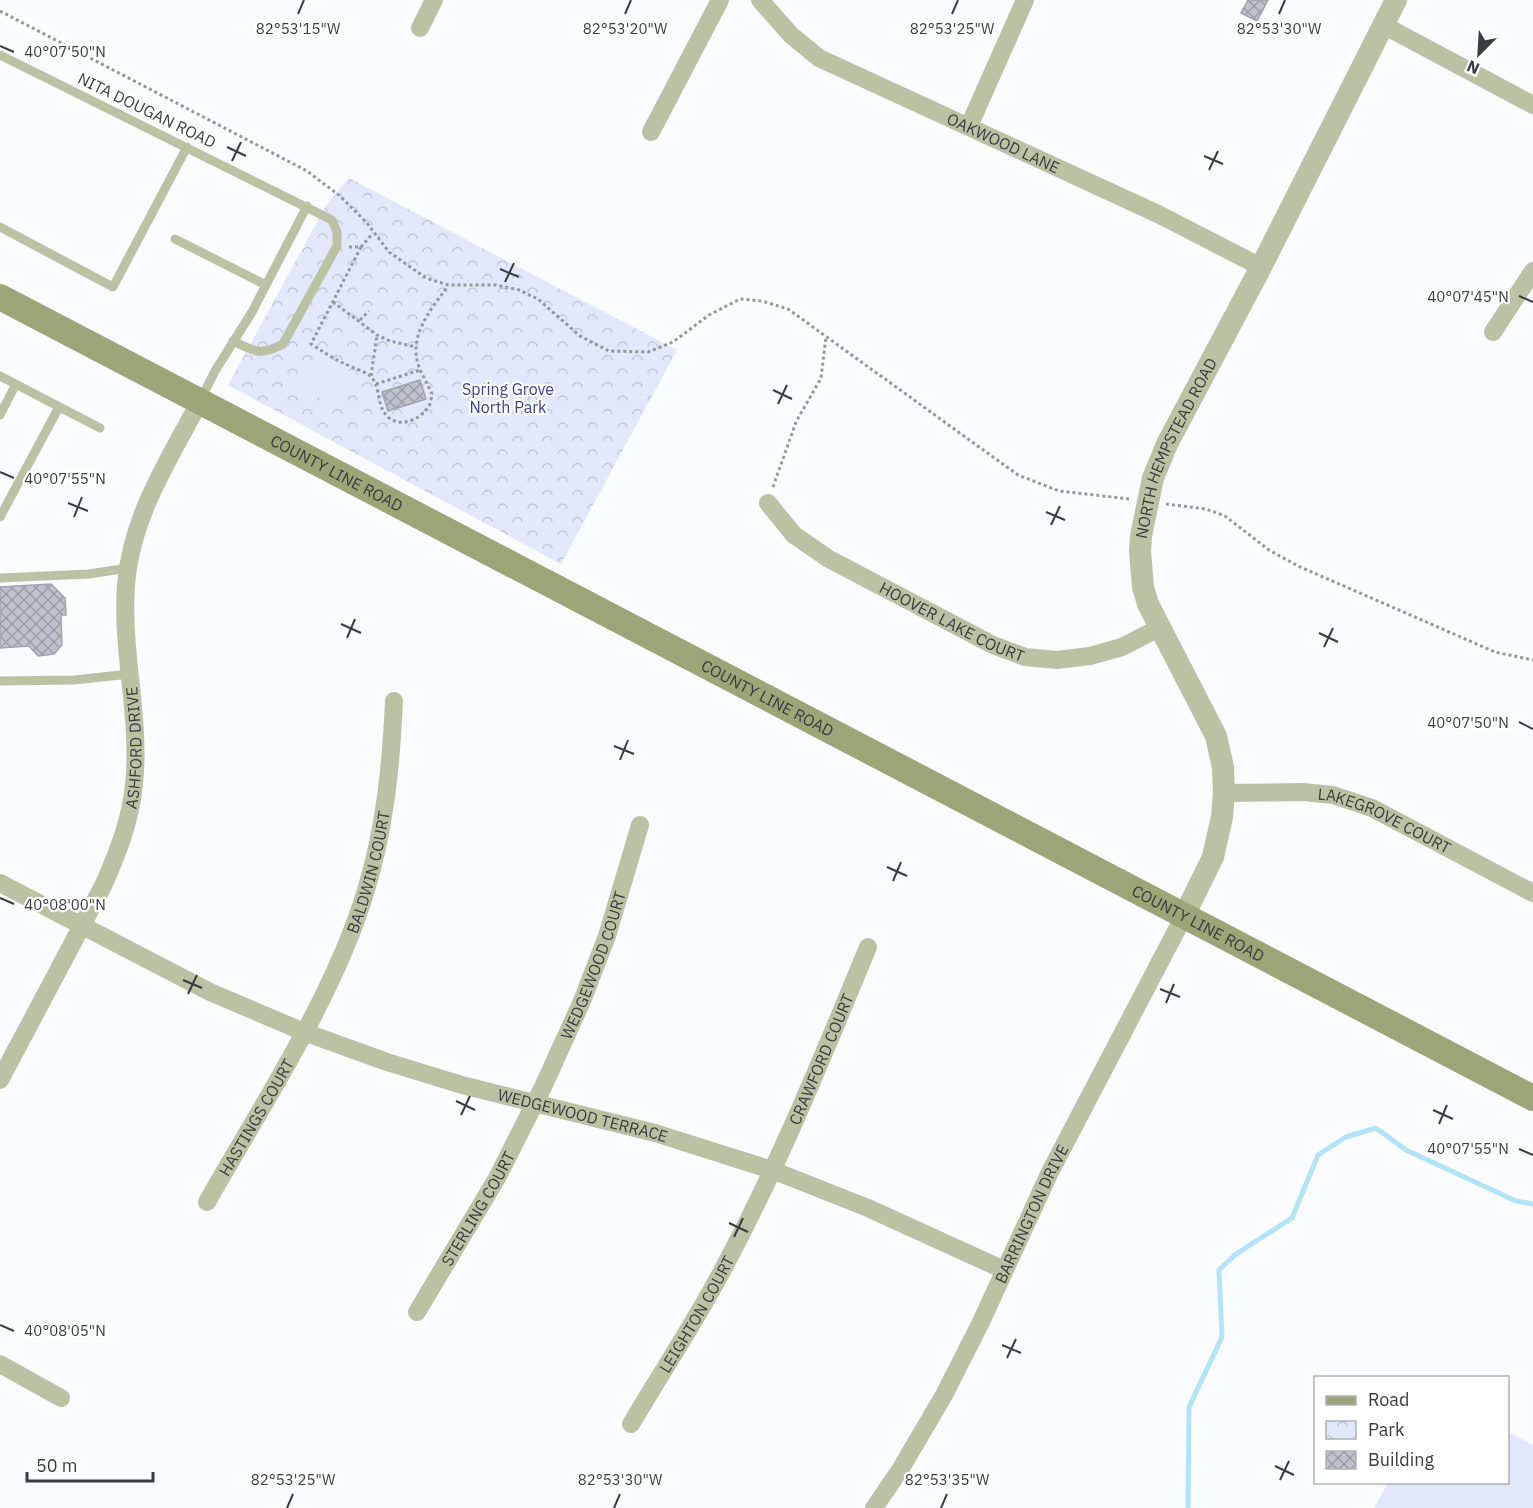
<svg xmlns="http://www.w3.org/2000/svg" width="1533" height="1508" font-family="'IBM Plex Sans',sans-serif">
	<defs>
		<pattern id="park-crowns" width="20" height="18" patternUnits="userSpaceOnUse" patternTransform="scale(1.5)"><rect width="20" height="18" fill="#e2e7fb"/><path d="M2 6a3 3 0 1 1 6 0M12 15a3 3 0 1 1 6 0" fill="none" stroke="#c3c7d8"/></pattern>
		<pattern id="building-cross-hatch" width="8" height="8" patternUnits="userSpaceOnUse" patternTransform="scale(1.5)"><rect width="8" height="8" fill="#bec1cc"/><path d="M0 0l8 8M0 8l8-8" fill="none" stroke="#9b9ea7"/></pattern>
	</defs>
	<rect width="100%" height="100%" fill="#fafbfd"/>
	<path fill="url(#park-crowns)" d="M349 178 677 350 561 564 228 385 327 204Z"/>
	<path fill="#e2e7fb" d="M313 353 359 376 349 379 335 406 301 388 314 364Z
		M1508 1432 1533 1445V1508H1374L1388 1483 1508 1482Z"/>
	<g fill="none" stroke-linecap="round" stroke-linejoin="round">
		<path stroke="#b3e3f8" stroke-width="5" d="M1188 1508 1189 1407 1222 1337 1219 1270 1236 1254 1292 1218 1318 1155 1346 1137 1376 1128 1406 1150 1516 1201 1533 1204"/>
	</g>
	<path fill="url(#building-cross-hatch)" stroke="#a0a4ae" stroke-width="1.5" d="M1248 0H1268L1257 21 1241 13Z
		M420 380 426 399 388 411 382 392Z
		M51 584 65 598 66 615H61L62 645 54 654 38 656 29 646 0 648V587Z"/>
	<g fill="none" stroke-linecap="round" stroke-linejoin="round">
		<path stroke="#95979a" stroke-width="3" stroke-dasharray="3 3" stroke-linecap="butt" d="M0 11 307 171 340 196 367 223 389 252 426 278 448 285H496L519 290 538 299 580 336 609 351 648 352 673 342 709 315 740 299 762 301 788 309 1018 475 1059 491 1130 499
			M349 247H361L373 233
			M361 247 311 344C322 351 332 358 343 363 351 367 361 370 369 375 382 385 375 405 388 417 400 428 420 420 428 407 431 404 431 398 432 394 428 384 421 374 418 364 409 334 432 308 448 286
			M333 302 377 335 390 341 416 347
			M360 320 369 311
			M371 376 377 335
			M376 384 420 370
			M773 487 796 422 821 378 826 337
			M1166 504 1206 509 1225 516 1269 550 1298 566 1495 652 1533 660"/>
		<path stroke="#bbc2a3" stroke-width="9" d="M0 55 332 220 337 232V246L283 344C261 356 255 352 233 341
			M0 227 113 287 187 147
			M175 239 266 285
			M0 376 100 428
			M200 401 215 371 252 312 307 206
			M0 415 16 384
			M0 517 59 407
			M0 578 89 574 128 568
			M0 681 74 680 130 674"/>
		<g stroke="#bbc2a3" stroke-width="18">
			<path id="s1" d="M760 0 791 35 819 58 1158 214 1261 267"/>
			<path d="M1385 26 1533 105"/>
			<path d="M420 28 434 0"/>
			<path d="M969 126 1025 0"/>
			<path d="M651 132 720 0"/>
			<path d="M1493 332 1533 271"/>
			<path id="s2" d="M768 503 794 535 829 559 993 645 1025 657 1057 660 1090 656 1122 647 1159 628"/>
			<path id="s3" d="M1224 793 1303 792 1333 795 1372 808 1533 893"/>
			<path id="s4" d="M0 883 210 992 304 1032 387 1062 462 1085 655 1133 772 1170 868 1208 1004 1270"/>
			<path id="s5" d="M0 1080 104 884C118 852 131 819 134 784 141 718 121 651 126 585 131 517 169 459 200 401"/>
			<path id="s6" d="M207 1202C262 1105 334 997 366 890 385 828 391 766 394 701"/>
			<path id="s7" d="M417 1312 497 1178 543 1087 582 1001 607 936 640 825"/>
			<path d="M0 1364 61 1398"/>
			<path id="s8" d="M631 1424C661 1373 694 1324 722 1271 778 1167 823 1056 868 947"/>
			<path id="s9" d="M874 1508 900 1470 944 1395 981 1322 1050 1172 1184 916"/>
		</g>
		<path stroke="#bbc2a3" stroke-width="22" id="s10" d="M1184 916 1213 857 1222 817 1224 793 1223 767 1216 736 1148 604 1143 587 1140 551 1141 536 1153 478 1167 444 1261 267 1396 0"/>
		<path stroke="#9ba577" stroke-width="26" id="s11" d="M0 297 1533 1098"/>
	</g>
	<path fill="none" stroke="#3a3c40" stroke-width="2" d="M298 14 304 0M625 14 631 0M952 14 958 0M1279 14 1285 0M0 46 14 52M227 147 246 156M1204 156 1223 164M232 161 241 142M1209 170 1218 151M500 269 519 277M505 282 514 263M1519 296 1533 302M773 390 792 399M778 404 787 385M0 472 14 478M68 503 88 511M1046 512 1065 520M74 517 82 497M1051 525 1060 506M341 624 361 633M1319 633 1338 642M347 638 355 619M1324 647 1333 628M1519 722 1533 729M614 746 634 754M620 760 628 740M887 867 907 876M893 881 901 862M0 898 14 904M183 980 202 988M1160 989 1180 997M188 994 197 975M1166 1003 1174 984M456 1101 475 1110M1433 1110 1453 1119M461 1115 470 1096M1439 1124 1447 1105M1519 1149 1533 1155M729 1223 748 1232M734 1237 743 1218M0 1325 14 1331M1002 1345 1021 1353M1007 1358 1016 1339M1275 1466 1294 1475M1280 1480 1289 1461M287 1508 293 1494M614 1508 620 1494M941 1508 947 1494"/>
	<g text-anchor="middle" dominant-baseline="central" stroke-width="4.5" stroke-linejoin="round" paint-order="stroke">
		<g font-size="16" fill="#3a3c40" stroke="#fff">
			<text transform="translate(147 110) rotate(26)">NITA DOUGAN ROAD</text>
			<text stroke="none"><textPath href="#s1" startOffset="286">OAKWOOD LANE</textPath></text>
			<text stroke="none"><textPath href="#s10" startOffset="501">NORTH HEMPSTEAD ROAD</textPath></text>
			<text stroke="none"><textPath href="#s11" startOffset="380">COUNTY LINE ROAD</textPath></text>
			<text stroke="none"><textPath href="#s2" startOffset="222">HOOVER LAKE COURT</textPath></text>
			<text stroke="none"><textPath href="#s11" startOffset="866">COUNTY LINE ROAD</textPath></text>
			<text stroke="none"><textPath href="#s5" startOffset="363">ASHFORD DRIVE</textPath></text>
			<text stroke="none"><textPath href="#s3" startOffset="166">LAKEGROVE COURT</textPath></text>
			<text stroke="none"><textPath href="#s6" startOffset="369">BALDWIN COURT</textPath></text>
			<text stroke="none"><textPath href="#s11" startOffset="1352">COUNTY LINE ROAD</textPath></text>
			<text stroke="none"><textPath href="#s7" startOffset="390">WEDGEWOOD COURT</textPath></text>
			<text stroke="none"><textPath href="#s8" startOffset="412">CRAWFORD COURT</textPath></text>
			<text stroke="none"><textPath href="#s4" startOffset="630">WEDGEWOOD TERRACE</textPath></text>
			<text stroke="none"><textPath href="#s6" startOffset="98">HASTINGS COURT</textPath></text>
			<text stroke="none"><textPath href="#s7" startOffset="120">STERLING COURT</textPath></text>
			<text stroke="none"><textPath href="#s9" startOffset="334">BARRINGTON DRIVE</textPath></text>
			<text stroke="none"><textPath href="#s8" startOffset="128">LEIGHTON COURT</textPath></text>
		</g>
		<g font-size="16" fill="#374490" stroke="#fff">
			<text x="508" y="389">Spring Grove<tspan x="508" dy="18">North Park</tspan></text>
		</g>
	</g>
	<g font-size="15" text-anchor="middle" fill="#3a3c40" stroke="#fff" stroke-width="4.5" stroke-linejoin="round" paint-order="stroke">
		<text x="298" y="34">82°53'15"W</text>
		<text x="625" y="34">82°53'20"W</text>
		<text x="952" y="34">82°53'25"W</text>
		<text x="1279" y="34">82°53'30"W</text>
		<text x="65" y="57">40°07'50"N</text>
		<text x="1468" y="302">40°07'45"N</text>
		<text x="65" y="484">40°07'55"N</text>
		<text x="1468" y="728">40°07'50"N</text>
		<text x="65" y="910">40°08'00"N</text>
		<text x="1468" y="1154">40°07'55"N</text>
		<text x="65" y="1336">40°08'05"N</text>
		<text x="293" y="1485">82°53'25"W</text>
		<text x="620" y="1485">82°53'30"W</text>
		<text x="947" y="1485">82°53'35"W</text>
	</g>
	<rect x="1314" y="1376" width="195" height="108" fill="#ffffff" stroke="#b0b1b3" stroke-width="1.5"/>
	<rect x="1326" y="1396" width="30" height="9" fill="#9ba577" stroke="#b0b1b3" stroke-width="1.5"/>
	<text x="1368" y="1406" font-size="18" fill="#3a3c40">Road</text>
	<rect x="1326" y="1421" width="30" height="18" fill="url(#park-crowns)" stroke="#b0b1b3" stroke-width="1.5"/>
	<text x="1368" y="1436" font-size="18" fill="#3a3c40">Park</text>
	<rect x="1326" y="1451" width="30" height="18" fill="url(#building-cross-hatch)" stroke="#b0b1b3" stroke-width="1.5"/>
	<text x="1368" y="1466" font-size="18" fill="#3a3c40">Building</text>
	<g transform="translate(1479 54) rotate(204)" stroke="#ffffff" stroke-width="4.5" paint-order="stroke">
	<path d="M0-4.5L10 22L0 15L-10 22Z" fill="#3a3c40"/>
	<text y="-9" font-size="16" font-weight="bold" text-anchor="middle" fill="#3a3c40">N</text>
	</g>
	<path d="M27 1472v9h126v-9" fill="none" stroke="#3a3c40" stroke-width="3"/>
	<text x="36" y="1472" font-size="18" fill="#3a3c40" stroke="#ffffff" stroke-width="4.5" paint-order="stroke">50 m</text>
</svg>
